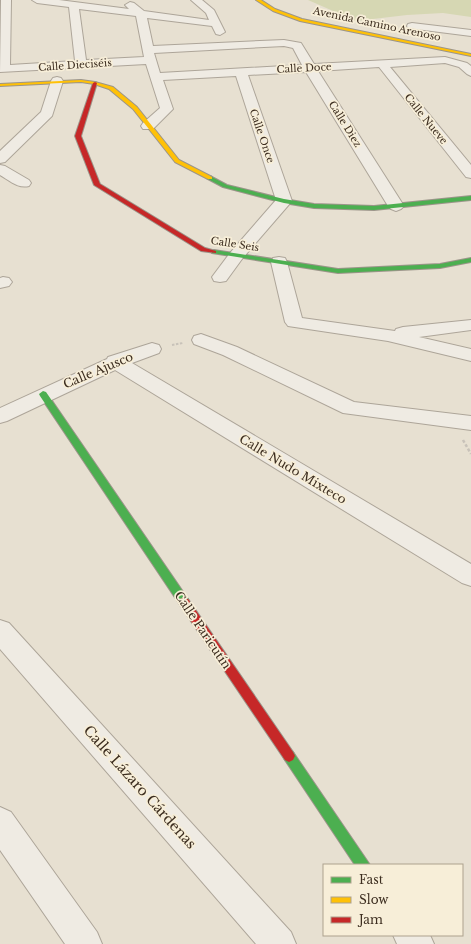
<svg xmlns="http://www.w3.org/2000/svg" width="471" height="944" font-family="'Libre Baskerville',serif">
	<rect width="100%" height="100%" fill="#e7e0d1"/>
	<path fill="#d6d7b3" d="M308 0H471V17L443 13 407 15 356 21Z"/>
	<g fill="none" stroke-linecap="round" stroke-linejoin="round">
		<defs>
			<path id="street" d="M1 0H11L10 65 75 61 69 7 37 3 32 0H59L129 9 125 5 130 2 134 3 144 11 209 20 206 13 191 0H202L214 10 225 32 220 35 216 34 212 26 147 18 153 46 284 40 301 43 314 64 445 57 467 63 471 66V76L467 74 459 67 445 63 390 67 471 165V178L466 177 379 67 318 71 404 206 401 209 396 211 391 209 388 206 306 72 248 75 292 201 242 259 226 281 220 282 214 281 212 277 230 253 276 200 236 76 163 80 173 109 153 129H143L141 126 143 123 160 108 146 64 0 72ZM79 9 136 16 144 57 86 60ZM284 46 293 48 302 65 160 73 154 53Z
				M412 23 471 30V36L408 28 407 26 408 24Z
				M57 77 61 78 63 81 52 116 5 162 0 163V151L41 112 51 81 53 78Z
				M0 165 5 166 29 180 31 183 29 186C18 189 9 180 0 175Z
				M279 257 285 258 287 262 302 318 395 331 396 329 403 327 471 320V330L419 337 471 349V361L388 341 288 326 285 322 271 262 273 258Z
				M3 277 9 278 12 282 9 286 0 288V278Z
				M201 334 237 347 354 402 471 416V430L343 413 223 355 194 344 192 340 194 336Z
				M152 343 159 345 161 349 159 353 132 363 471 564V586L462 583 115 370 7 421 0 423V408L107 359 108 357Z
				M0 620 9 623 291 932 296 944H256L0 649Z
				M0 807 11 812 97 932 102 944H65L0 850Z
				M393 935H430L434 944H397Z"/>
			<path id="fast" d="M210 176 227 185 284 199 314 204 374 206 471 196V200L374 210 314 208 284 203 223 187 208 179 207 178Z
				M214 250 338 269 440 264 471 258V262L440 268 338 273 212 253V251Z
				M43 391 46 392 188 599 189 602 188 605 184 606 180 605 40 396 39 394Z
				M289 750 293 752 370 865H355L285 760 283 756 285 752Z"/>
			<path id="slow" d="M256 0H261L275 9 302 19 471 54V56L300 21 273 11Z
				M81 80 95 82 113 87 137 107 179 160 212 177V179H208L175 162 133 109 109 89 94 84 81 82 0 86V84Z"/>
			<path id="jam" d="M95 82 97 83 81 136 100 184 205 248 216 251V253L201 251 94 185 75 136 93 83Z
				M184 598 188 599 293 752 295 756 293 760 289 762 285 760 180 605 179 602 180 599Z"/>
		</defs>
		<use href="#street" stroke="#ada599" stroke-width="2"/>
		<use href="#fast" stroke="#9c958a" stroke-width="2"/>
		<use href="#slow" stroke="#9c958a" stroke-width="2"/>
		<use href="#jam" stroke="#9c958a" stroke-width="2"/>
		<path stroke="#c8c2b9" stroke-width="2" stroke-dasharray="2.5 1.5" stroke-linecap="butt" d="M172 345 183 343"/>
		<path stroke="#c8c2b9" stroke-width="2.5" stroke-dasharray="3 2" stroke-linecap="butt" d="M463 440 471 454"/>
		<use href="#street" fill="#efebe3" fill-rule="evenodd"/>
		<use href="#fast" fill="#4caf50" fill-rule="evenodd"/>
		<use href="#slow" fill="#ffc107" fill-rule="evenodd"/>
		<use href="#jam" fill="#c62828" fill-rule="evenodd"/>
	</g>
	<g text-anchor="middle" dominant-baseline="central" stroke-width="3.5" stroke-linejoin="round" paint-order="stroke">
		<g font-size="10" fill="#3d2e20" stroke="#f7eed8">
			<text transform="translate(377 24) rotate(12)">Avenida Camino Arenoso</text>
			<text transform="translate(75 65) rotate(-4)">Calle Dieciséis</text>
			<text transform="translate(304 68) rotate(-3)">Calle Doce</text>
			<text transform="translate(426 119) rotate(51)">Calle Nueve</text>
			<text transform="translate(345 124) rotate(58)">Calle Diez</text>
			<text transform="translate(262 136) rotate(71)">Calle Once</text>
			<text transform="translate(235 244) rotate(9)">Calle Seis</text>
		</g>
		<g font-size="12" fill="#3d2e20" stroke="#f7eed8">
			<text transform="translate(98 370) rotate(-23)">Calle Ajusco</text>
			<text transform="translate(293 469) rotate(31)">Calle Nudo Mixteco</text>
			<text transform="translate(203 630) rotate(56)">Calle Paricutín</text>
		</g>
		<g font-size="14" fill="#3d2e20" stroke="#f7eed8">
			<text transform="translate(140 787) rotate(48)">Calle Lázaro Cárdenas</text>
		</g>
	</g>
	<rect x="323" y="864" width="140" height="72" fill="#f7eed8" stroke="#ada18e"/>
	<rect x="331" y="877" width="20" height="6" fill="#4caf50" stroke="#ada18e"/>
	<text x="359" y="884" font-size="12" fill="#3d2e20">Fast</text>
	<rect x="331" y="897" width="20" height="6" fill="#ffc107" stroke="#ada18e"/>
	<text x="359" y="904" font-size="12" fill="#3d2e20">Slow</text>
	<rect x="331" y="917" width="20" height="6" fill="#c62828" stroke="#ada18e"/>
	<text x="359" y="924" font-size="12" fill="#3d2e20">Jam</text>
</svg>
